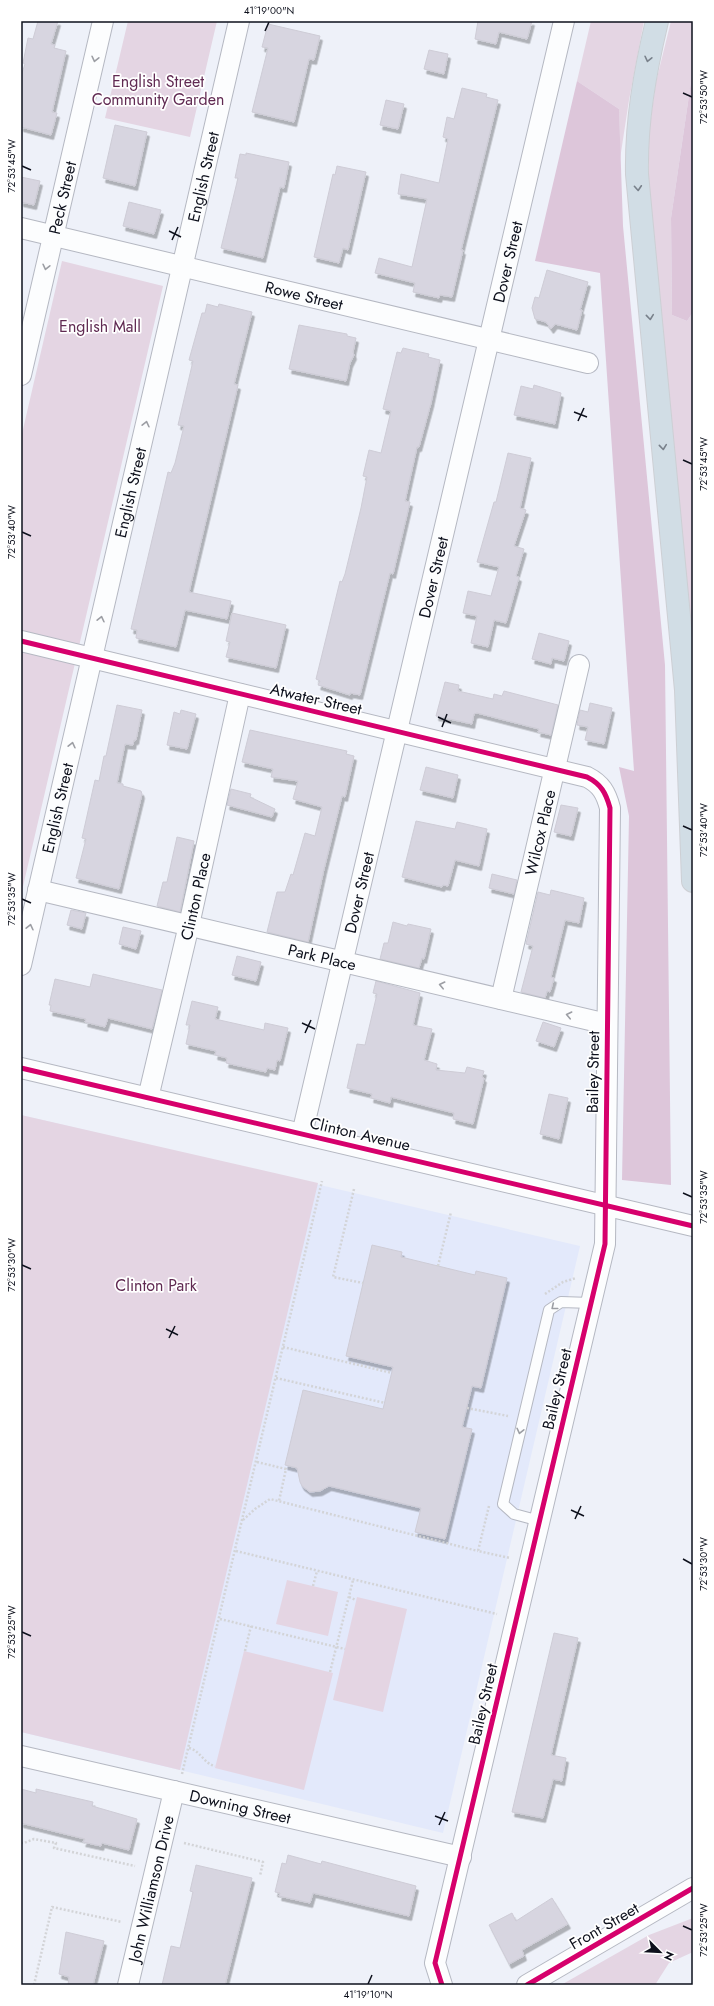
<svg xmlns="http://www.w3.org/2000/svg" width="714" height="2006" font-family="Jost,sans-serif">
	<defs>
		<filter id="shadow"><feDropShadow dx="2.5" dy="4.5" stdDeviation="0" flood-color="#0004"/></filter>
	</defs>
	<rect width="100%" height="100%" fill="#eef1f9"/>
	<path fill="#e3e9fb" d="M21 1115 580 1246 443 1833 21 1732Z"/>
	<path fill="#e4d5e3" d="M128 21H217L190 137 105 118Z
		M591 21H644L629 100 620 159 619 109 577 81Z
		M671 21H693V68L671 218 672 315 687 321 693 312V644L691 645 668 380 649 214V132L656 82Z
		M62 261 163 286 21 895V438Z
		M21 1115 318 1183 180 1770 21 1732Z
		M287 1580 338 1592 328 1636 276 1624Z
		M357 1597 407 1609 383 1712 333 1700Z
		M244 1651 333 1673 304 1790 215 1768Z
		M693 1918V1952L669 1963 655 1985H561L649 1935Z"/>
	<path fill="#ddc6da" d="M693 68V312L687 321 672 315 671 218Z
		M577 81 619 109 623 226 665 665 671 1185 622 1180 629 816 619 767 634 771 600 273 535 261Z"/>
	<path fill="#d7d5e0" stroke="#ceccd6" filter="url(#shadow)" d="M38 21H58L51 44 55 45 54 48 66 51 52 112 57 113 51 135 21 127V76L25 64 23 63 28 38 33 39Z
		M478 21H532L527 39 499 32 496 44 475 39Z
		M268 24 320 36 314 60 309 59 294 122 252 112 268 48 262 47Z
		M429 50 448 54 444 74 424 69Z
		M462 88 487 94 486 97 498 100 461 250H463L452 297 440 295 439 298 413 292 415 283 375 273 379 258 412 267 427 199 398 194 401 174 439 183 448 139 443 137 447 117 454 119Z
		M386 100 404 104 398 129 380 125Z
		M115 125 147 132 135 186 103 178Z
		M246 153 289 162 284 188 280 187 263 258 221 248 238 178H235L240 154 246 155Z
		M337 166 366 172 348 250 343 248 339 263 314 257 333 174 335 175Z
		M21 177 40 181 34 205 21 202Z
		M129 202 161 210 154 234 123 226Z
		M547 270 588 282 580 310H582L577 330 555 324 551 329 546 322 535 319 532 308 535 297 539 298Z
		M207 304 218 307 219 304 252 312 234 384 238 385 189 592 231 601 227 619 185 610 176 647 136 638 137 630 131 629 168 472 171 473 175 463 184 426 178 425 193 361 189 360 202 313H205Z
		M299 325 347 334V336L356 338 353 352 354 355 350 363 346 381 289 369Z
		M403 348 429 354 428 357 440 360 431 403 419 447H417L405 501 410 502 393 574 390 573 360 695 350 693V695L318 685 320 681 316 679 340 581 342 582 345 574 361 508 367 477 363 476 369 450 381 453 391 411 383 409 397 352 401 353Z
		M534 385 561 393 555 424 514 415 521 386 533 389Z
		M508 453 531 458 520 508 526 510 514 546 524 549 516 576 519 577 506 623 494 620 488 647 471 643 477 616 463 613 468 591 491 596 499 567 477 562 494 502H496Z
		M232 613 286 625 276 668 226 657 230 642 226 641Z
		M539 633 569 641 564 661 552 658 551 664 532 659Z
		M445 682 459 685 458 691 493 699 494 694 502 696 504 691 558 705 551 735 538 732 539 729 477 713 474 714 472 724 436 716Z
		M590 703 612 708 604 744 585 740 588 727 577 725 580 710 588 712Z
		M117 705 142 710 136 740H134L133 745 125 744 117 783 123 784V786L141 791 142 794 119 889 76 878 86 839 82 838 95 780 99 781 104 756H106Z
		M181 710 196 714 187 749 167 745 174 712 180 714Z
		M250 730 347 751 346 754 354 756 345 797 342 796 324 869 308 942 267 932 277 892H285L291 874 293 875 305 833 315 836 322 807 293 799 298 781 271 777 273 769 242 762Z
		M426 767 458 775 453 798 420 790Z
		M231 789 251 794 250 797 275 809 272 817 227 805Z
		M561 805 578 808 571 836 554 832Z
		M416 821 455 829 457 822 487 829 479 866 455 860 448 886 443 885 442 887 402 877Z
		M177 837 194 841 180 912 157 906 163 882H167Z
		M492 874 517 880 514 894 489 888Z
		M551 890 584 898 579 923 565 920 551 977 554 978 550 992 547 991 545 998 521 992 533 946 526 944 538 892 550 895Z
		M71 910 86 913 82 929 67 925Z
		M393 922 407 926 408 924 431 929 424 959 422 958 419 968 380 959 384 943H388Z
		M123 927 141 931 136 949 119 944Z
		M237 956 261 962 256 981 232 975Z
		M93 974 162 990 152 1029 108 1018 105 1027 85 1022 86 1019 50 1011 51 1005H49L55 979 90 987Z
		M376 981 420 993 413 1025 432 1029 424 1060 437 1064 436 1070 465 1073 467 1067 484 1071 482 1077 484 1078 473 1124 453 1119 454 1113 391 1097 390 1103 371 1098 372 1094 347 1088 357 1044 365 1045 377 994 373 993Z
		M192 1001 218 1007 215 1019 264 1030 265 1023 288 1028 280 1061 277 1060 275 1070 267 1068 266 1072 226 1063 227 1058 215 1055 216 1051 186 1044 190 1025H186Z
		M543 1022 561 1028 554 1047 536 1041Z
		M549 1094 568 1098 559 1139 540 1134Z
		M372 1245 402 1252 401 1257 475 1275 476 1271 507 1278 481 1388 472 1386 462 1427 472 1429 445 1539 415 1532 421 1508 329 1486 320 1491 310 1492 302 1486 300 1482 297 1468 285 1465 303 1390 383 1409 393 1367 346 1356Z
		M554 1633 578 1638 551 1755 566 1758 562 1781 553 1779 543 1818 512 1812Z
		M21 1789 36 1793V1789L93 1802 92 1806 137 1819 129 1850 102 1843 101 1846 83 1842 85 1839 21 1823Z
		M288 1855 321 1864 322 1861 416 1886 409 1916 313 1893 310 1903 279 1896 280 1893 275 1892 282 1863 286 1864Z
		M196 1865 252 1878 225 1985H162L171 1946 180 1948 193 1892 190 1891Z
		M552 1898 568 1924 522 1950 524 1956 509 1964 489 1925 512 1913 516 1921Z
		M66 1932 104 1941 93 1985H68L69 1977 59 1974Z"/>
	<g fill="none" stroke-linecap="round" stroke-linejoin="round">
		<defs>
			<path id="lane" d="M540 1521 514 1514 503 1504 549 1310 561 1302 591 1303"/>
			<g id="street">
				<path id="s1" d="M21 228 588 363"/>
				<path id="s2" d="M21 375 103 21"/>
				<path d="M21 641 587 777C601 784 606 793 610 808L605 1244 435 1963 442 1985"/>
				<path id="s3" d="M38 890 607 1024"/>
				<path id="s4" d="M21 965 239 21"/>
				<path id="s5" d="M501 999 579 665"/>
				<path d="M21 1068 693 1226"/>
				<path id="s6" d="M148 1098 189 925 240 694"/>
				<path id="s7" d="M302 1134 564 21"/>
				<path id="s8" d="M21 1756 461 1857"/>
				<path id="s9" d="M128 1985 174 1791"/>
				<path d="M527 1985 693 1888"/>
			</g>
			<path id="highway" d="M657 21C645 72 636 121 637 174L686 690 693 881"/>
		</defs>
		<use href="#lane" stroke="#b5b8c2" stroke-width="12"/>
		<use href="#street" stroke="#b5b8c2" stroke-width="22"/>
		<use href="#highway" stroke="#cdcfd4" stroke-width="24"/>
		<path stroke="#d3d4d7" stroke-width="2.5" stroke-dasharray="2 2" stroke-linecap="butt" d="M354 1189 333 1277 363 1283
			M438 1266 451 1212
			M545 1294 563 1282 576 1278
			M283 1347 392 1373
			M276 1378 385 1403
			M467 1408 508 1416
			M257 1462 286 1469 279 1501
			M489 1506 478 1551 510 1558
			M243 1520 255 1509 270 1499 478 1551
			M236 1551 497 1614
			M313 1586 317 1571
			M349 1597 356 1600
			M220 1619 345 1649
			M245 1651 251 1626
			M330 1672 353 1580
			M189 1748C200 1750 204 1764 215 1766
			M182 1774 322 1181
			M21 1843H24L34 1839 56 1843 54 1848 135 1866
			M184 1843 263 1862 260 1876
			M34 1985 52 1907 122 1922"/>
		<use href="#lane" stroke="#fcfdfe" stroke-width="10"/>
		<use href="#street" stroke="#fcfdfe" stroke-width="20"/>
		<use href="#highway" stroke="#d1dde5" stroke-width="22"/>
		<defs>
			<path id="cycleway" d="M21 641 587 777C601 784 606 793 610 808L605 1244 435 1963 442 1985
				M21 1068 693 1226
				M527 1985 693 1888"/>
		</defs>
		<use href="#cycleway" stroke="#fff" stroke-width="8"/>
		<use href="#cycleway" stroke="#d6006c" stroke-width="5"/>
	</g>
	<defs><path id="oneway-chevron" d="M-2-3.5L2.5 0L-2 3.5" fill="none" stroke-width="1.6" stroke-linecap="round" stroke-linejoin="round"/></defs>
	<g stroke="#9c9ea4">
		<use href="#oneway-chevron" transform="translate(95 59) rotate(103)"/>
		<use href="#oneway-chevron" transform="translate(46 267) rotate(103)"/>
		<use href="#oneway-chevron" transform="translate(146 424) rotate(-77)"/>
		<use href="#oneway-chevron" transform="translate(101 619) rotate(-77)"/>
		<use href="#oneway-chevron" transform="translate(72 745) rotate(-77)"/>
		<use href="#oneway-chevron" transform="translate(30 927) rotate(-77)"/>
		<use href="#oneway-chevron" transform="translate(442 985) rotate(-167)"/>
		<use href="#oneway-chevron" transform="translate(569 1015) rotate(-167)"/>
		<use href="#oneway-chevron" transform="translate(554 1307) rotate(141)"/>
		<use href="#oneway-chevron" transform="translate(520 1431) rotate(103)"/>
	</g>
	<g stroke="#79818b">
		<use href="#oneway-chevron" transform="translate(648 59) rotate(103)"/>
		<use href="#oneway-chevron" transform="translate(638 188) rotate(86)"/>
		<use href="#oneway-chevron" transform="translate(650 317) rotate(84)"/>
		<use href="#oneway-chevron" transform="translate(663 447) rotate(84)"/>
	</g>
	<path fill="none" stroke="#0d101c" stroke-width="1.5" d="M265 31 269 22M683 93 692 97M22 166 31 170M169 231 181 237M172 240 178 227M574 412 587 417M578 421 584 408M683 460 692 464M22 532 31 536M438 717 451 723M442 727 447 714M683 826 692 830M22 899 31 903M302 1023 315 1029M305 1033 311 1020M683 1193 692 1197M22 1265 31 1269M166 1329 178 1335M169 1338 175 1326M571 1510 584 1516M575 1519 581 1506M683 1559 692 1564M22 1632 31 1636M435 1816 448 1821M439 1825 445 1812M683 1926 692 1930M368 1984 372 1975"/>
	<g text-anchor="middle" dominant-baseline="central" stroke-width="3.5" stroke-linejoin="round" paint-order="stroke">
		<g font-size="16" fill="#602a52" stroke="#fff">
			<text x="158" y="81">English Street<tspan x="158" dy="18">Community Garden</tspan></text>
			<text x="100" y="326">English Mall</text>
			<text x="156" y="1285">Clinton Park</text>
		</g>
		<g font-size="16" fill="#0d101c" stroke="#fff">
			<text stroke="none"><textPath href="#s4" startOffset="809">English Street</textPath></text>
			<text stroke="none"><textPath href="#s2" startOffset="182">Peck Street</textPath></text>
			<text stroke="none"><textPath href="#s7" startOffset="896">Dover Street</textPath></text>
			<text stroke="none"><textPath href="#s1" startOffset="291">Rowe Street</textPath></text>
			<text stroke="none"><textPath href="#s4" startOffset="485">English Street</textPath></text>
			<text stroke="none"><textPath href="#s7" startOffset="572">Dover Street</textPath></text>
			<text transform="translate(316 699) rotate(13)">Atwater Street</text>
			<text stroke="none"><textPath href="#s4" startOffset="161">English Street</textPath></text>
			<text stroke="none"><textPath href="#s5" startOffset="171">Wilcox Place</textPath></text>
			<text stroke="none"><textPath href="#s7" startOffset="248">Dover Street</textPath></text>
			<text stroke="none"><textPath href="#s6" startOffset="207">Clinton Place</textPath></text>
			<text stroke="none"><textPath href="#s3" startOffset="292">Park Place</textPath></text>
			<text transform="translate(593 1072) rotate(-89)">Bailey Street</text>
			<text transform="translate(360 1134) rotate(13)">Clinton Avenue</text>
			<text transform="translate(557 1389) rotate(-77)">Bailey Street</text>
			<text transform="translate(483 1704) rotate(-77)">Bailey Street</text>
			<text stroke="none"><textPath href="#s8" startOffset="225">Downing Street</textPath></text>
			<text stroke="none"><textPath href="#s9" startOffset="99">John Williamson Drive</textPath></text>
			<text transform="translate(604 1926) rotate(-30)">Front Street</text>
		</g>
	</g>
	<rect width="714" height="2006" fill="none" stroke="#ffffff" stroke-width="44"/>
	<g transform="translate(660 1952) rotate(114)" stroke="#ffffff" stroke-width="3" paint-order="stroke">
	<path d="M0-3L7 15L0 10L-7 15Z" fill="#0d101c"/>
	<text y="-6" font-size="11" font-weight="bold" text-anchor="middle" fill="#0d101c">N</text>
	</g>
	<rect x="22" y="22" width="670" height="1962" fill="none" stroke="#0d101c" stroke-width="1.5"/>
	<g font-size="10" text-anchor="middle" fill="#0d101c">
		<text x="269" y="14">41°19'00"N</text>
		<text transform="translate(703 97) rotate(-90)" y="4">72°53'50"W</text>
		<text transform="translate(11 166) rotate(-90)" y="4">72°53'45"W</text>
		<text transform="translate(703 464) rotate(-90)" y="4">72°53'45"W</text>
		<text transform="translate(11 532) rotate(-90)" y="4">72°53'40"W</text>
		<text transform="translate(703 830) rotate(-90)" y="4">72°53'40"W</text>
		<text transform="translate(11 899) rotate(-90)" y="4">72°53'35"W</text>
		<text transform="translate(703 1197) rotate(-90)" y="4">72°53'35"W</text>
		<text transform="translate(11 1265) rotate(-90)" y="4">72°53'30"W</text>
		<text transform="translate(703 1564) rotate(-90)" y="4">72°53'30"W</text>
		<text transform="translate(11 1632) rotate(-90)" y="4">72°53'25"W</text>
		<text transform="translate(703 1930) rotate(-90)" y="4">72°53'25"W</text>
		<text x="368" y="1998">41°19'10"N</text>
	</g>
</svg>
